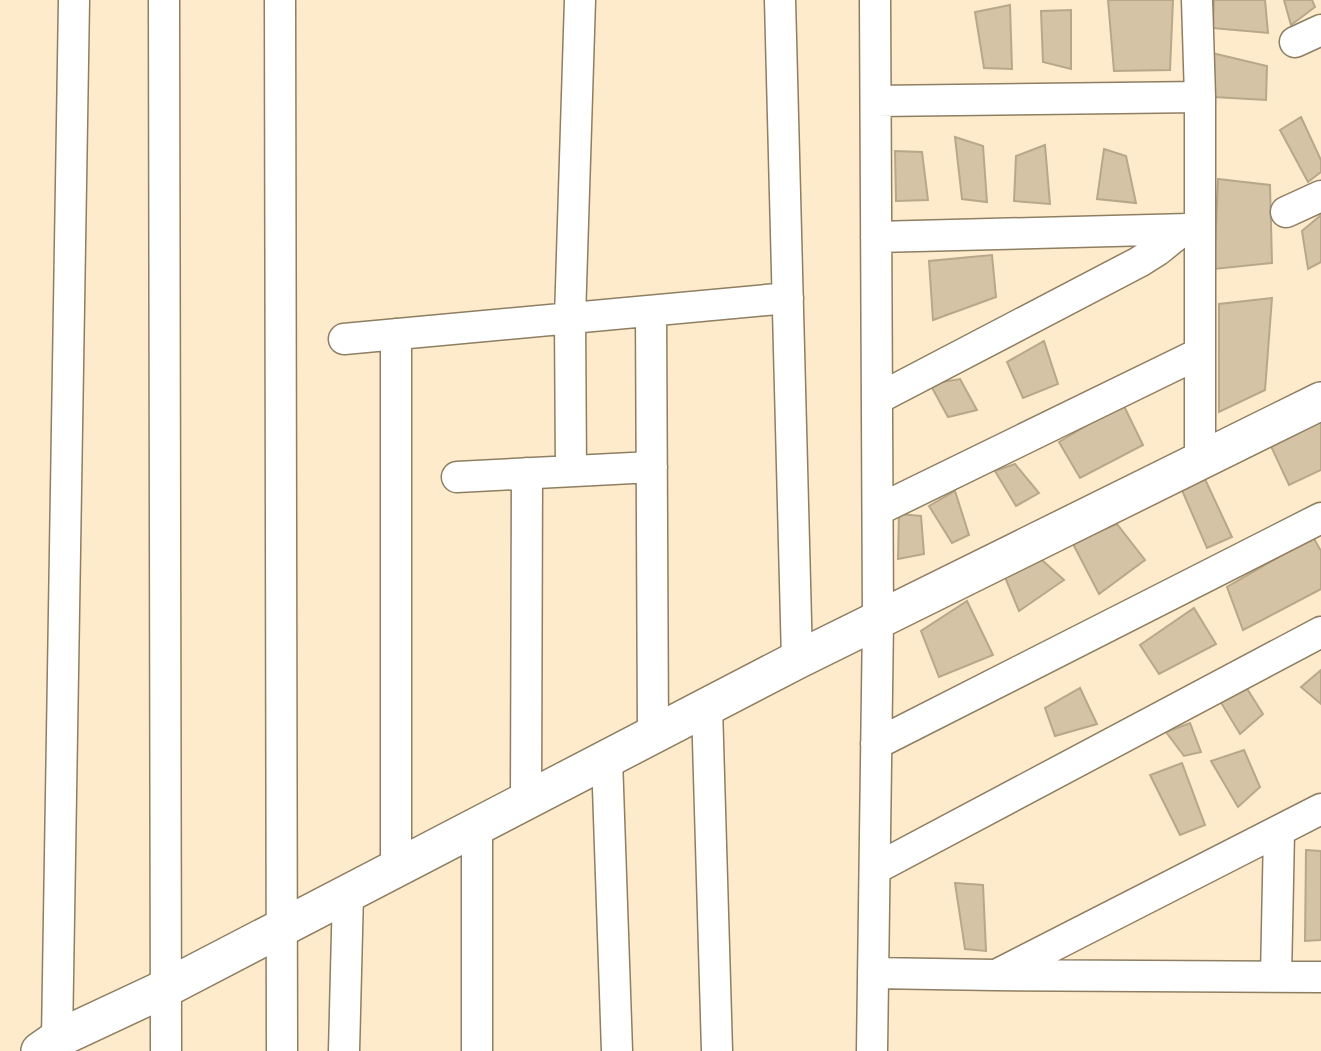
<svg xmlns="http://www.w3.org/2000/svg" width="1321" height="1051" font-family="Overpass,sans-serif">
	<rect width="100%" height="100%" fill="#fdebcc"/>
	<path fill="#d4c3a5" stroke="#b8a88a" stroke-width="2" d="M1108 0H1173L1170 70 1114 71Z
		M1214 0H1265L1268 33 1213 28Z
		M1284 0H1312L1315 7 1291 25Z
		M1010 5 1012 69 984 68 975 12Z
		M1071 10V69L1043 62 1041 11Z
		M1212 53 1267 66 1266 100 1214 97Z
		M1301 117 1321 160V172L1308 182 1280 130Z
		M955 137 983 146 987 202 962 199Z
		M1045 145 1050 204 1014 201 1016 156Z
		M1104 149 1126 156 1136 203 1097 199Z
		M895 151 922 152 928 200 896 201Z
		M1218 179 1270 185 1272 263 1214 269Z
		M1321 215V262L1308 269 1302 231Z
		M992 255 996 297 933 320 929 261Z
		M1272 298 1265 390 1219 412V304Z
		M1044 341 1058 384 1023 398 1007 362Z
		M960 379 977 410 948 417 930 384Z
		M1123 404 1143 445 1080 478 1059 442Z
		M1321 422V470L1289 485 1269 442Z
		M1015 464 1039 493 1016 506 995 471Z
		M1204 477 1232 537 1207 548 1181 488Z
		M955 491 969 535 952 543 929 506Z
		M899 514 921 516 924 554 898 559Z
		M1117 524 1145 560 1099 594 1072 542Z
		M1313 537 1321 551V589L1243 630 1227 587Z
		M1042 560 1064 580 1019 611 1002 570Z
		M967 601 993 655 939 677 921 631Z
		M1194 608 1216 644 1159 674 1140 645Z
		M1321 670V704L1301 687Z
		M1246 687 1263 714 1240 734 1220 701Z
		M1080 688 1097 724 1055 736 1045 708Z
		M1190 723 1201 752 1184 756 1166 732Z
		M1244 750 1260 787 1238 807 1211 761Z
		M1182 763 1205 825 1180 835 1150 775Z
		M1306 850 1321 851V940L1305 941Z
		M955 883 983 885 986 951 965 949Z"/>
	<g fill="none" stroke-linecap="round" stroke-linejoin="round">
		<defs>
			<path id="minor" d="M164 0 166 1051
				M280 0 282 1051
				M780 0 797 660
				M1197 0 1200 97V461
				M1295 42 1321 30
				M876 101 1200 97
				M1286 212 1321 196
				M876 237 1189 229
				M651 311 653 735
				M396 334V868
				M344 339 788 298
				M877 399 1139 262 1158 250 1184 229
				M571 471 570 318 580 0
				M457 477 652 467
				M878 510 1200 353
				M707 707 717 1051
				M876 744 1321 518
				M607 759 617 1051
				M526 801 527 473
				M875 869 1321 632
				M873 973 995 975 1321 977
				M1000 973 1321 809
				M1276 977 1279 832
				M57 1039 74 0
				M344 1051 348 893
				M477 1051V826
				M872 1051 878 620 875 0"/>
			<path id="tertiary" d="M40 1051 57 1039 166 988 797 660 1321 401"/>
		</defs>
		<use href="#minor" stroke="#8e7e62" stroke-width="33"/>
		<use href="#tertiary" stroke="#8e7e62" stroke-width="40"/>
		<use href="#minor" stroke="#fff" stroke-width="30"/>
		<use href="#tertiary" stroke="#fff" stroke-width="37"/>
	</g>
</svg>
